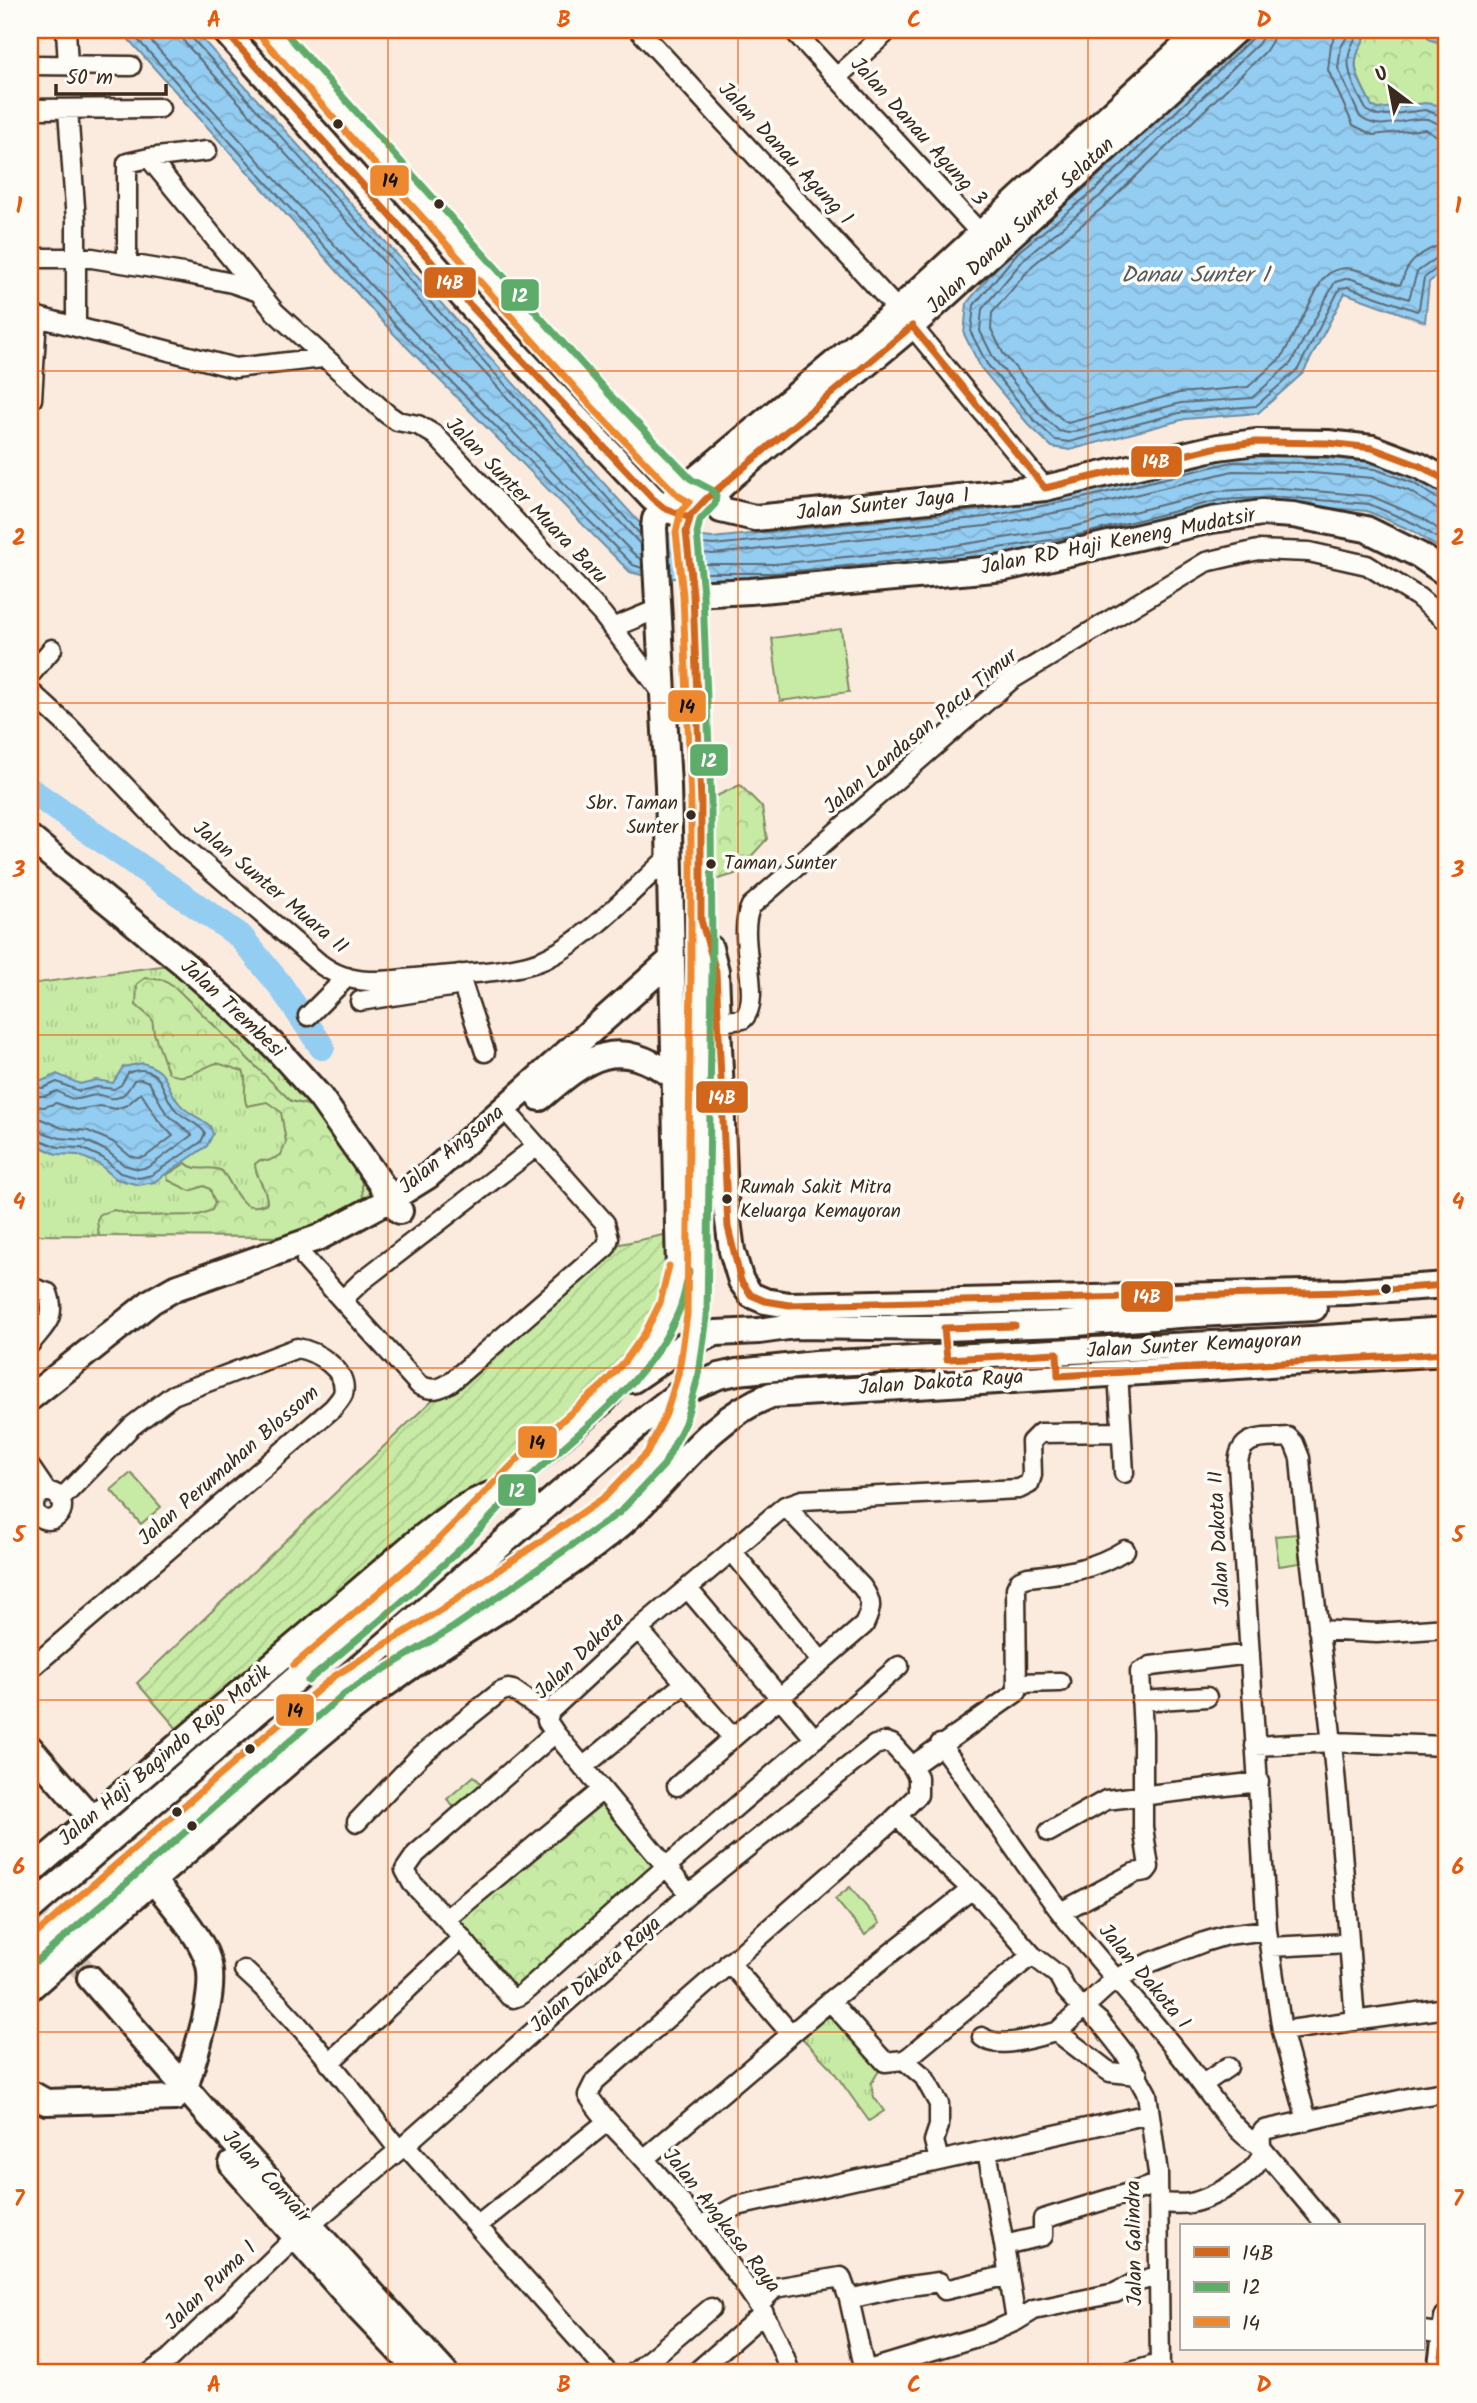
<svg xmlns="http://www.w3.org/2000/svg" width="1477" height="2403" font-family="Kalam,sans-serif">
	<defs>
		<pattern id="grass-tufts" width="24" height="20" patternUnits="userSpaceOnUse" patternTransform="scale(1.75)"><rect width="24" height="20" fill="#c7eba5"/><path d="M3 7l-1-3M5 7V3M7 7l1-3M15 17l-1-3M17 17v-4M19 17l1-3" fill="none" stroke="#acca8e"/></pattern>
		<pattern id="forest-crowns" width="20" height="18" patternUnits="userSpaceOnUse" patternTransform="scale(1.75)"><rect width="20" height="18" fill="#c7eba5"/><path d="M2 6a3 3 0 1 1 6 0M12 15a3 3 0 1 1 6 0" fill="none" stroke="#acca8e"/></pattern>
		<pattern id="garden-furrows" width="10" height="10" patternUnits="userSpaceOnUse" patternTransform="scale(1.75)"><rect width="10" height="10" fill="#c7eba5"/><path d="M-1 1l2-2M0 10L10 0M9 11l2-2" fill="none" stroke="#acca8e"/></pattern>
		<pattern id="water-waves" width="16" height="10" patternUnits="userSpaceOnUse" patternTransform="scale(1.75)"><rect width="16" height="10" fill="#93cdf2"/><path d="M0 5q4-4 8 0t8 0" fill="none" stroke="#80b0cf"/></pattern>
	</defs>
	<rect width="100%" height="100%" fill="#fbebdf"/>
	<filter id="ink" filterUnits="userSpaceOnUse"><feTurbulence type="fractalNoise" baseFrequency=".0143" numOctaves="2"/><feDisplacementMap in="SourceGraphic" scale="14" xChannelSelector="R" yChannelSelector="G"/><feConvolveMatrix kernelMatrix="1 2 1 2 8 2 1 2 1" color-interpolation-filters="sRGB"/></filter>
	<g filter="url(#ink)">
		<path fill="url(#grass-tufts)" stroke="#818a62" stroke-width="2" d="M183 963 241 1014 391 1199 320 1237 30 1235V984Z
			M833 2012 883 2064 871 2084 874 2097 884 2111 869 2121 831 2068 801 2037Z"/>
		<path fill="url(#forest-crowns)" stroke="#818a62" stroke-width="2" d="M1387 30H1422L1431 40 1447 45V114L1438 105 1378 109 1372 107C1359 76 1346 68 1366 36Z
			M740 785 762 807 767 839 735 874 715 880 704 870V802Z
			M145 978 163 980 178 990 291 1101 312 1106 361 1173 363 1201 320 1237 99 1236 97 1220 100 1214 114 1210 135 1216 199 1215 212 1210 215 1203 210 1189 204 1186 190 1191 168 1180 167 1175 186 1163C197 1174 209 1164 222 1171 236 1187 238 1216 267 1203 268 1188 255 1179 255 1164L260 1160 268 1161 281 1155 286 1142 281 1112 267 1102 247 1106C241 1094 249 1082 243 1071L217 1063C201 1067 185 1084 168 1072L154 1033 152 1019 136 1005 137 984Z
			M606 1801 661 1869 513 1990 458 1922Z"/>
		<path fill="url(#garden-furrows)" stroke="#818a62" stroke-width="2" d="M678 1232 669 1312 604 1400 186 1739 137 1683 451 1382 606 1247Z"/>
		<path fill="#c7eba5" stroke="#818a62" stroke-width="2" d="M841 629 849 692 780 701 772 638Z
			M131 1473 161 1507 141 1524 111 1490Z
			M1297 1534 1300 1563 1279 1566 1275 1536Z
			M474 1776 484 1787 457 1811 447 1799Z
			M850 1887 880 1923 865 1935 835 1899Z"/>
		<path fill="url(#water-waves)" stroke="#708c9d" stroke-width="2" d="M120 30H194L647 531 712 538 984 510 1081 491 1231 455 1301 456 1377 462 1416 477 1447 497V554L1415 532 1367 511 1282 504 1071 544 948 563 776 580 715 581 645 576 630 572 392 332Z
			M1250 30H1387L1366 36C1346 68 1358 76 1372 106L1378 109 1425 103 1438 105 1447 114V269L1429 282 1425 322 1345 293 1303 373 1258 413 1185 419 1070 450 1052 447 1028 424 981 368 964 334 967 303 1014 246 1090 184Z
			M1422 30H1447V45L1431 40Z
			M143 1063C171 1072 163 1083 179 1103 187 1114 200 1117 210 1126L213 1134 207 1146 154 1182 139 1185 116 1179 99 1164 78 1155 56 1154 30 1142V1078L42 1081 57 1074 80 1084 96 1080 113 1083 123 1067Z"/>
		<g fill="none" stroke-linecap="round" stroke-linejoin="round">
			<path stroke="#5e6b73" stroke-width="2" d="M129 30 397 327 633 565 642 568
				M141 30 403 321 637 557 642 559
				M180 30 185 43 641 545
				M189 30 191 37 640 534
				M1254 30 1252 38 1095 190 1019 251 974 305 971 333 987 364 1033 419 1055 440 1069 442 1183 412 1256 406 1298 369 1340 288 1348 287 1417 311 1419 308 1424 278 1441 265 1447 264
				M1263 30 1262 38 1258 44 1100 196 1025 258 982 309 980 331 994 359 1039 413 1059 431 1068 433 1181 403 1252 398 1291 363 1335 282 1349 278 1409 299 1417 272 1438 257 1447 255
				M1274 30 1272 41 1265 52 1107 204 1033 265 992 313 991 329 1003 353 1047 406 1064 421 1068 423 1179 393 1248 387 1282 357 1321 282C1341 253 1375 278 1400 285 1403 280 1404 274 1407 269 1415 256 1433 245 1447 245
				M1339 30 1331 44 1328 70 1353 125 1373 135 1425 129 1437 136 1447 138
				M1351 30 1341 47 1338 68 1360 117C1382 134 1403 116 1427 119 1434 120 1439 126 1447 127
				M1363 30C1336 55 1352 84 1367 111L1378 116 1425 110 1447 118
				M701 544 713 545 985 517 1083 498 1232 462 1301 463 1375 469 1413 483 1441 501 1447 502
				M702 553 713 554 986 526 1085 507 1233 471 1300 472 1373 478 1409 491 1437 509 1447 511
				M704 564H775L946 547 1068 528 1218 491 1281 488 1371 496 1422 518 1447 535
				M705 573H776L947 556 1070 537 1220 500 1281 497 1369 504 1418 525 1447 545
				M30 1086 43 1088 57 1082 79 1091 97 1087 114 1089 121 1085 128 1073C137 1069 147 1069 155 1075 164 1083 166 1100 175 1109 183 1119 199 1123 205 1133L201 1142 152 1175 139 1178 120 1173 103 1158 81 1148 58 1147 30 1136
				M30 1096H45L57 1091C81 1106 77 1096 99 1095 104 1095 105 1097 110 1098 123 1100 129 1089 134 1080L141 1079 149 1082 166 1113 192 1135 149 1167 139 1169 124 1165 107 1151 84 1140 60 1138 30 1128
				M30 1106 44 1107 56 1103 76 1110 100 1106 116 1109 127 1105 141 1093 158 1120 173 1136 145 1157 138 1158 130 1156 113 1142 88 1131 62 1128 41 1119 30 1117"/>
			<path stroke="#93cdf2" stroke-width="26" d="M30 790 240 936 280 985 322 1047"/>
			<path stroke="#d5c4b8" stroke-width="24" stroke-dasharray="24 12" stroke-linecap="butt" d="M30 1908 90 1978"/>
			<defs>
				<path id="street" d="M66 30 68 65
					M639 30 898 310
					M793 30 981 234
					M30 65 131 66
					M837 77 889 30
					M30 109 160 108
					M68 110 76 221V327
					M149 158 275 312 387 414 397 421 418 425 435 435 602 614 663 694
					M30 258H92L183 273 232 283 259 292
					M127 263V163L149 158 207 151
					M30 315 235 368 323 358
					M912 326 1045 488
					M32 399 37 317
					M612 628 658 609
					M30 675 52 649
					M30 691 68 726 176 840 319 963C333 974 350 980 368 981 388 982 407 978 427 977 459 974 519 972 547 958 589 938 635 888 670 856
					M459 974 485 1052
					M360 1001 463 985
					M308 1016 347 977
					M718 1022 743 1019C764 999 735 936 751 906L1011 680 1206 562 1258 550 1309 552 1367 565 1418 597 1443 618 1447 615
					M514 1120 605 1223 609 1238 606 1247 451 1382C439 1390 432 1391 419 1385L342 1300 362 1281 537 1146
					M306 1260 342 1300
					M30 1287 48 1293C57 1318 45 1325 30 1344
					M1118 1372 1124 1473
					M30 1467 47 1492
					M34 1506a14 14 0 1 1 28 0a14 14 0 1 1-28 0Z
					M732 1551 821 1661
					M688 1589 815 1739
					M639 1630 732 1737
					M1318 1630 1377 1633 1447 1628
					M30 1669 333 1408C336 1404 341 1399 343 1394 349 1370 316 1351 297 1348L173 1395 132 1426 60 1500
					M1017 1683 1060 1682
					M1141 1701 1207 1697
					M555 1733 416 1854 405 1870 412 1883 446 1919 509 1996 513 1998 521 1995 667 1866 899 1666
					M940 1744C982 1800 1020 1859 1062 1914 1099 1962 1141 2006 1179 2054 1197 2076 1235 2136 1259 2145L1327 2226
					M1255 1746 1332 1742 1447 1746
					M912 1766 1017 1692 1016 1588 1020 1580 1028 1577C1065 1573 1093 1570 1125 1550
					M583 1767 684 1684
					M677 1786 864 1625C872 1608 873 1602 862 1587L785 1506
					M898 1816 921 1842 985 1902 1032 1955 1058 1975 1066 1990 1077 2002 1100 2022 1126 2055 1147 2094 1158 2173 1160 2373
					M357 1822 420 1756 500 1692 508 1689 513 1690 548 1714
					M1049 1832 1106 1800 1259 1782
					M689 1894 555 1733 547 1721 550 1711 633 1634 785 1506 802 1500 1019 1489 1029 1484 1032 1475 1031 1442 1040 1433 1121 1432
					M1061 1912 1134 1873 1146 1871 1149 1867 1143 1827V1733L1140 1672 1151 1666 1250 1654
					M446 1919 602 1790
					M1270 1947 1349 1943
					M729 1962 791 2034
					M244 1970C303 2023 350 2088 399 2150
					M830 2001 885 2062 904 2060 910 2056 1032 1955
					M1282 2031 1447 2008
					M982 2037C999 2051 1036 2036 1057 2032
					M904 2060 924 2077 939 2104V2126L934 2141 939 2160
					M329 2063 462 1938
					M1138 2075 1110 2072 1104 2068 1057 2032 1115 1979 1149 1963 1204 1942 1227 1935 1267 1930
					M1203 2084 1228 2067
					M1307 2120 1282 2031 1267 1930 1238 1464C1240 1433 1264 1439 1288 1437L1294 1443 1300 1458C1308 1554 1322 1649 1332 1744 1342 1836 1348 1929 1355 2021
					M405 2145 608 2373
					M987 2151 1004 2245
					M644 2159 830 2001 972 1889
					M1158 2203C1168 2203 1180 2205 1190 2203 1208 2200 1257 2175 1261 2155 1262 2150 1260 2140 1261 2134L1264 2130 1413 2097 1447 2092
					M477 2226 608 2121
					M700 2226 737 2206 1149 2114
					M849 2299 902 2287 939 2282 945 2290 1009 2275
					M759 2304 775 2288 841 2277 849 2299 865 2371
					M1016 2321 1004 2245 1043 2236V2219L1158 2184
					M1423 2331 1444 2334
					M150 2373 169 2359 296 2237 405 2145 689 1894 875 1745 886 1742 892 1744 912 1766 918 1777V1795L892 1821 595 2081 588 2095C603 2119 625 2138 644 2159 668 2185 690 2214 712 2241 744 2283 775 2322 790 2373
					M634 2373 711 2308
					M695 2373 764 2313
					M858 2373 987 2334 1016 2321 1034 2310 1115 2293 1136 2282 1158 2276
					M1128 2373 1159 2364"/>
				<path id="secondary" d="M224 30 472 307 652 498 664 508 677 513
					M269 30 655 459 685 488 718 503 721 510 755 518 1045 488 1218 447 1256 442 1328 443 1372 448 1420 466 1447 481
					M693 594 750 591 1005 568 1212 520 1262 513 1293 515 1366 529 1419 555 1447 574
					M30 838 183 963 241 1014 276 1048 320 1097 400 1211
					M710 948 716 971 725 1198 732 1251 741 1281 751 1295 765 1301 789 1305 1346 1292 1447 1285
					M702 970 701 803 693 594 686 532 691 515 731 477 912 326 1236 30
					M540 1098C589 1056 616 1035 676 1078
					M633 1380 683 1346 716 1333 759 1331 795 1326 944 1328 1064 1324 1179 1315 1314 1308
					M30 1398 152 1301 175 1288 320 1237 391 1199 428 1176 672 959
					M400 1648 471 1603
					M339 1685 648 1417 679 1393 719 1376 737 1372 815 1364 1310 1339 1447 1330
					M30 1748 92 1819
					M30 1872 420 1539C448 1517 464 1504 498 1492
					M153 1880C171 1903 200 1934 208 1961 218 1993 194 2056 185 2089
					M30 1909 443 1551 478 1517 501 1490 604 1400 650 1346 669 1312 679 1271 668 786 654 528 655 519 664 508 685 488 898 310 1202 30
					M30 1953 339 1685 351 1678
					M90 1978 207 2113 445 2373
					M30 1988C99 1927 168 1867 237 1807 289 1762 340 1715 397 1676 466 1627 542 1588 608 1535 666 1490 700 1423 771 1395L1447 1353
					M30 2093 46 2102 175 2098
					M232 2164 360 2310 420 2373
					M1440 2373 1447 2318"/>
			</defs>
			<use href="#street" stroke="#3b2a1e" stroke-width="23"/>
			<use href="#secondary" stroke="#3b2a1e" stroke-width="30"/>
			<use href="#street" stroke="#fdfcf7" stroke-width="18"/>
			<use href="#secondary" stroke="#fdfcf7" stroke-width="24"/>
			<defs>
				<path id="secondary-bridge" d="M471 1603 612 1505 656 1459 676 1418 689 1373 697 1316 702 970"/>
			</defs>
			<use href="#secondary-bridge" stroke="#3b2a1e" stroke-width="30" stroke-linecap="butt"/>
			<use href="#secondary-bridge" stroke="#fdfcf7" stroke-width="24"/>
			<defs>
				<path id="bus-1" d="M224 30 472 307 652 498 664 508 690 518
					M1447 481 1420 466 1372 448 1328 443 1256 442 1218 447 1045 488 912 326 706 499 691 515 686 532 693 594 701 803V920L716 971 728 1227 741 1281 751 1295 765 1301 789 1305 1346 1292 1447 1285
					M1015 1326 944 1328 947 1359 1057 1353 1058 1376 1447 1353
					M1440 2373 1447 2318"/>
				<path id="bus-2" d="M308 1681C359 1638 412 1595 460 1549 482 1528 501 1505 523 1484 579 1429 646 1387 678 1313 684 1300 686 1285 689 1272
					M37 1961 345 1693 454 1627 620 1512 664 1465 685 1423 699 1374 707 1317 712 970 711 803 703 594 697 533 700 520 715 504 716 496 712 490 691 479 608 393 283 30"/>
				<path id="bus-3" d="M294 1665 427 1551 519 1458 602 1386 625 1361 645 1333 660 1303 669 1266
					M30 1939 333 1677 442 1609 605 1497 647 1453 666 1414 679 1371 687 1315 691 970V803L683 595 676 532 681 511 689 502 677 495 592 407 261 37"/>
			</defs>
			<use href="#bus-1" stroke="#fdfcf7" stroke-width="12"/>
			<use href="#bus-2" stroke="#fdfcf7" stroke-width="12"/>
			<use href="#bus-3" stroke="#fdfcf7" stroke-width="12"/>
			<use href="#bus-1" stroke="#d2661b" stroke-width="7"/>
			<use href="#bus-2" stroke="#5eac6a" stroke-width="7"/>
			<use href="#bus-3" stroke="#ed882e" stroke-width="7"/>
		</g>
	</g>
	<path fill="none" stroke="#e8590c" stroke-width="2" stroke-opacity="0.55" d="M388 30V2373M738 30V2373M1088 30V2373M30 371H1447M30 703H1447M30 1035H1447M30 1368H1447M30 1700H1447M30 2032H1447"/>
	<g fill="#3b2a1e" stroke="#fdfcf7" stroke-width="2.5">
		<circle cx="338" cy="124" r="6"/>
		<circle cx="439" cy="204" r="6"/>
		<circle cx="691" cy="815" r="6"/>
		<circle cx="711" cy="864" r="6"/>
		<circle cx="727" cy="1199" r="6"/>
		<circle cx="1386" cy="1289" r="6"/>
		<circle cx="250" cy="1749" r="6"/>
		<circle cx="177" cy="1812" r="6"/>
		<circle cx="192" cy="1826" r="6"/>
	</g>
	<g text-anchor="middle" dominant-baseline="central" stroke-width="7" stroke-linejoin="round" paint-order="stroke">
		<g font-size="19" fill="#3b2a1e" stroke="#fdfcf7" text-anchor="start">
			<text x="678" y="804" text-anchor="end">Sbr. Taman<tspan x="678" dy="24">Sunter</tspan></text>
			<text x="724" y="864">Taman Sunter</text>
			<text x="740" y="1188">Rumah Sakit Mitra<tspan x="740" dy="24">Keluarga Kemayoran</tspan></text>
		</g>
		<g font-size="21" fill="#3b2a1e" stroke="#fdfcf7">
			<text transform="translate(918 132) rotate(48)">Jalan Danau Agung 3</text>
			<text transform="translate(785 154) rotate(47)">Jalan Danau Agung 1</text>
			<text transform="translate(1021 226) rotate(-43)">Jalan Danau Sunter Selatan</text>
			<text transform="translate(526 501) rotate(46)">Jalan Sunter Muara Baru</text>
			<text transform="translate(883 505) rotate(-6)">Jalan Sunter Jaya 1</text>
			<text transform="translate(1118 542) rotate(-11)">Jalan RD Haji Keneng Mudatsir</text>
			<text transform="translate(921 732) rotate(-40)">Jalan Landasan Pacu Timur</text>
			<text transform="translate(270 888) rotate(40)">Jalan Sunter Muara II</text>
			<text transform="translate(232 1009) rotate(43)">Jalan Trembesi</text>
			<text transform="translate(452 1150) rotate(-39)">Jalan Angsana</text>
			<text transform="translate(1194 1346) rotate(-3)">Jalan Sunter Kemayoran</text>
			<text transform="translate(941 1383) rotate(-4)">Jalan Dakota Raya</text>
			<text transform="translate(229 1466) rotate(-41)">Jalan Perumahan Blossom</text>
			<text transform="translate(1220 1539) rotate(-93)">Jalan Dakota II</text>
			<text transform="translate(580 1656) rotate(-44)">Jalan Dakota</text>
			<text transform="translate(165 1756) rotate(-40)">Jalan Haji Bagindo Rajo Motik</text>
			<text transform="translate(596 1975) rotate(-41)">Jalan Dakota Raya</text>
			<text transform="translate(1144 1977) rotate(50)">Jalan Dakota I</text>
			<text transform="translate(266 2177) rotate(47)">Jalan Convair</text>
			<text transform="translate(721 2221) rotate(52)">Jalan Angkasa Raya</text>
			<text transform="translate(1135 2243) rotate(-91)">Jalan Galindra</text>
			<text transform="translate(211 2286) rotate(-44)">Jalan Puma 1</text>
		</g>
		<g font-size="23" font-style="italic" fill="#555b5e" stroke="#fdfcf7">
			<text x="1195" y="276">Danau Sunter 1</text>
		</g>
	</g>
	<g stroke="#fdfcf7" stroke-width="2.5">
		<rect x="369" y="164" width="41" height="33" rx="7" fill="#ed882e"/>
		<rect x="423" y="266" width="54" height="33" rx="7" fill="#d2661b"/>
		<rect x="500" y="278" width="40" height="34" rx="7" fill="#5eac6a"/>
		<rect x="1130" y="445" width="53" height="33" rx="7" fill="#d2661b"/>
		<rect x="667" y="689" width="40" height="34" rx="7" fill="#ed882e"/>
		<rect x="689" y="743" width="40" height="34" rx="7" fill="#5eac6a"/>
		<rect x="695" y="1080" width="54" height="34" rx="7" fill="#d2661b"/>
		<rect x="1120" y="1280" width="54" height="33" rx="7" fill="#d2661b"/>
		<rect x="517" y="1425" width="41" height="34" rx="7" fill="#ed882e"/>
		<rect x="497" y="1473" width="40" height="34" rx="7" fill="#5eac6a"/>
		<rect x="275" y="1693" width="40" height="34" rx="7" fill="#ed882e"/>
	</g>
	<g font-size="19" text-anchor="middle" font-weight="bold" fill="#fff">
		<text x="450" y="289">14B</text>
		<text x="520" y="302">12</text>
		<text x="1156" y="468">14B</text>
		<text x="709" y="767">12</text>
		<text x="722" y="1104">14B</text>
		<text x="1147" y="1303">14B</text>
		<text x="517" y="1497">12</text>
	</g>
	<g font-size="19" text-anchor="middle" font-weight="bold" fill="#111">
		<text x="390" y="187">14</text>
		<text x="687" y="713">14</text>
		<text x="537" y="1449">14</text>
		<text x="295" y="1717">14</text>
	</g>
	<rect width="1477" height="2403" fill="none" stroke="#fdfcf7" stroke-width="77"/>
	<rect x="1180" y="2224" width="245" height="126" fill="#fdfcf7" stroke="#afa8a0" stroke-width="2"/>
	<rect x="1194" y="2247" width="35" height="10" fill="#d2661b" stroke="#afa8a0" stroke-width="2"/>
	<text x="1242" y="2260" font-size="21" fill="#3b2a1e">14B</text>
	<rect x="1194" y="2282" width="35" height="10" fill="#5eac6a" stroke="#afa8a0" stroke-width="2"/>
	<text x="1242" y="2294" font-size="21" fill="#3b2a1e">12</text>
	<rect x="1194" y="2317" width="35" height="10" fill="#ed882e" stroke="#afa8a0" stroke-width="2"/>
	<text x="1242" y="2330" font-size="21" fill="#3b2a1e">14</text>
	<g transform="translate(1390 88) rotate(328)" stroke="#fdfcf7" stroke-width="5" paint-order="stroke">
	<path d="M0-5L12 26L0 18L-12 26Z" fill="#3b2a1e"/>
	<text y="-10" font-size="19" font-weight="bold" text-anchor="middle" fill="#3b2a1e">U</text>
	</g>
	<path d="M56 84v10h110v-10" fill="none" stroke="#3b2a1e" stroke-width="3.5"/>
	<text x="66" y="84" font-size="21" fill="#3b2a1e" stroke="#fdfcf7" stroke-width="5" paint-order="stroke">50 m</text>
	<rect x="38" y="38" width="1400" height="2326" fill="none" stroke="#e8590c" stroke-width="2.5"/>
	<g font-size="23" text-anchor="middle" font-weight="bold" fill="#e8590c">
		<text x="214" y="27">A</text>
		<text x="564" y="27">B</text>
		<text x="914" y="27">C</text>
		<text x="1264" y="27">D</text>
		<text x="19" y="213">1</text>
		<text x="1458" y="213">1</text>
		<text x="19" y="545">2</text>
		<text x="1458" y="545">2</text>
		<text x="19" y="877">3</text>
		<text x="1458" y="877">3</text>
		<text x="19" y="1209">4</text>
		<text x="1458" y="1209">4</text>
		<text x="19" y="1542">5</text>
		<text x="1458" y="1542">5</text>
		<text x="19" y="1874">6</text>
		<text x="1458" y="1874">6</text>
		<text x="19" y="2206">7</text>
		<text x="1458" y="2206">7</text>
		<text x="214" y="2392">A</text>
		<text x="564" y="2392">B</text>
		<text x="914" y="2392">C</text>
		<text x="1264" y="2392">D</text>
	</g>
</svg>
